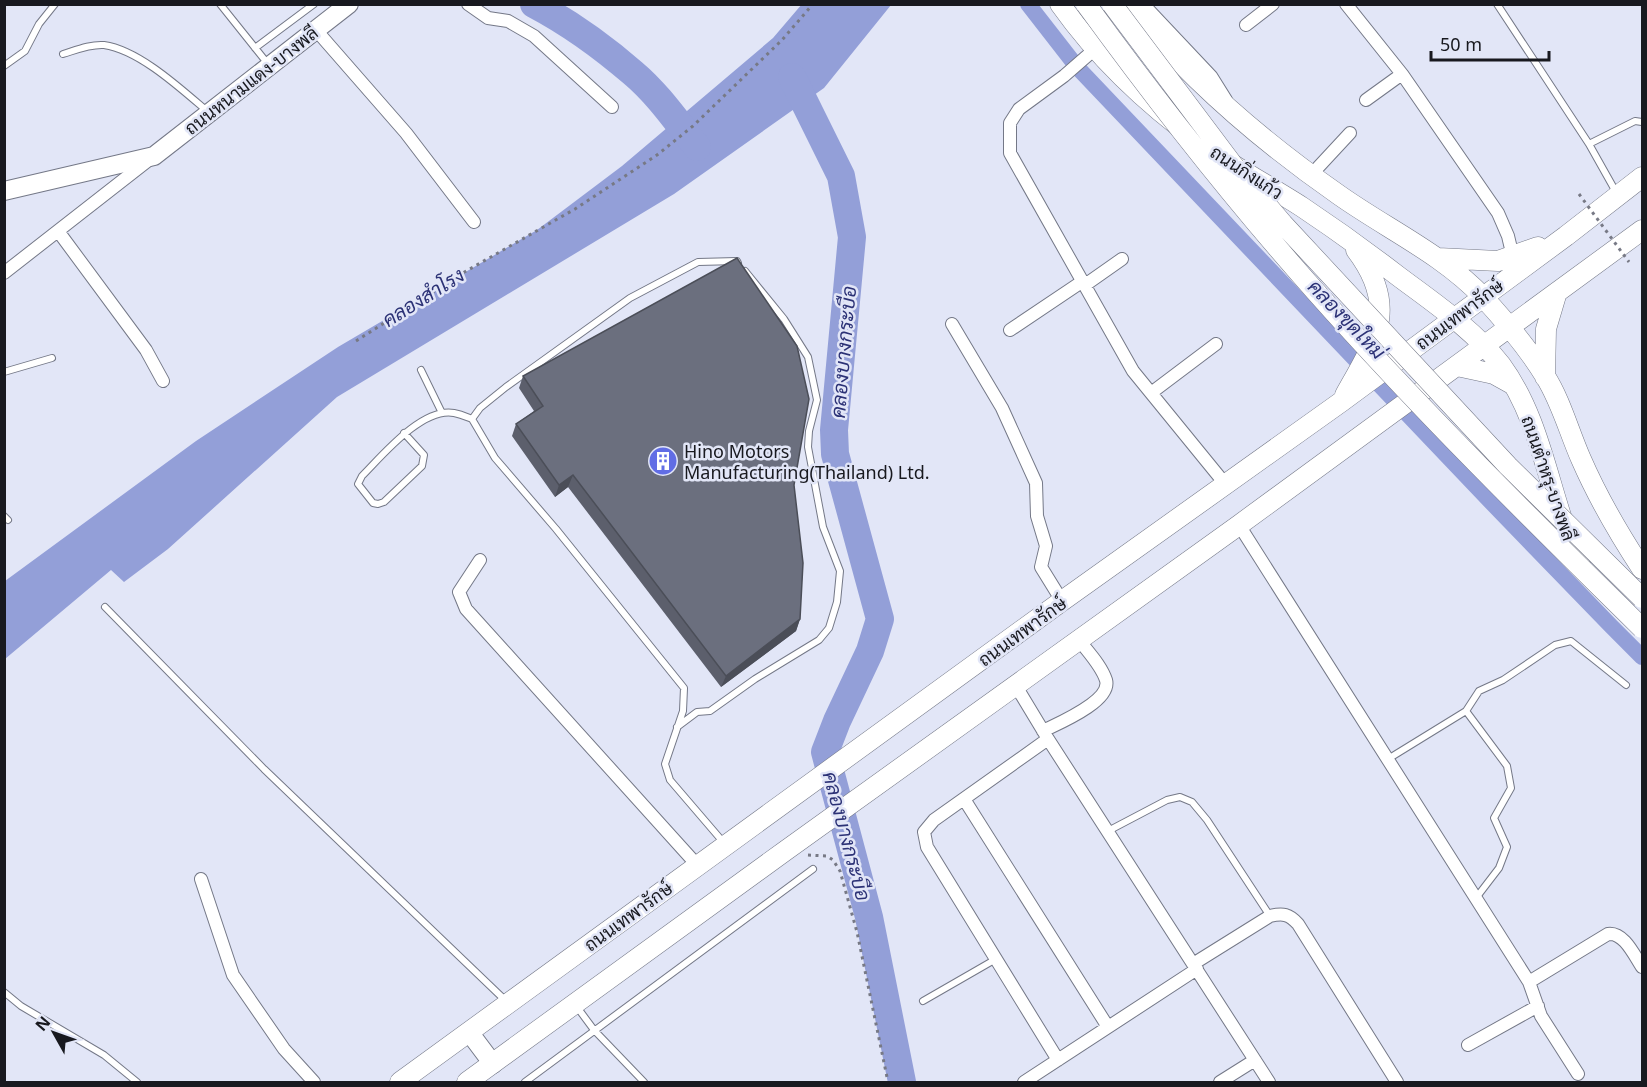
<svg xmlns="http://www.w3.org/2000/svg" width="1647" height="1087" font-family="'Noto Sans',Sarabun,sans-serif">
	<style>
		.water { fill: #939fd8 }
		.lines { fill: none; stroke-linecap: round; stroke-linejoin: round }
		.canal { stroke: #939fd8; stroke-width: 16 }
		.river { stroke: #939fd8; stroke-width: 28 }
		.service-casing { stroke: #747887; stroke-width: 8 }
		.minor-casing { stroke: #747887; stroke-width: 14 }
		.secondary-casing { stroke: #747887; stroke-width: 20 }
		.primary-casing { stroke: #747887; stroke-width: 21 }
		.path { stroke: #777985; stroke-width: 3; stroke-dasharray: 3 4.5; stroke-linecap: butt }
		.service { stroke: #fff; stroke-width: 6 }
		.minor { stroke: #fff; stroke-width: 12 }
		.secondary { stroke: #fff; stroke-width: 18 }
		.primary { stroke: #fff; stroke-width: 20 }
		.primary-bridge-casing { stroke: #747887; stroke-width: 21; stroke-linecap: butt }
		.path-bridge { stroke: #777985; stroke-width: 3; stroke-dasharray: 3 4.5; stroke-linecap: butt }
		.primary-bridge { stroke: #fff; stroke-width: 20 }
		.wall { fill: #5c5f6c }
		.shaded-wall { fill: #4b4e58 }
		.building { fill: #6b6f7e; stroke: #4b4e58; stroke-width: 1.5 }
		.labels { text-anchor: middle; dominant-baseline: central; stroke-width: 5; stroke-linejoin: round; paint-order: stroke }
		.street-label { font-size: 18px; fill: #18191f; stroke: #e2e6f7 }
		.poi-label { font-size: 18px; fill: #18191f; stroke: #e2e6f7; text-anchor: start }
		.water-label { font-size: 20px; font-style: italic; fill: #2c3276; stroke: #e2e6f7 }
	</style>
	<rect width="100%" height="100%" fill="#e2e6f7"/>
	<path class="water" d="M802 4 891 5 824 88 674 194 337 397 168 549 124 582 111 570 5 659V581L196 441 338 347 537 230 622 166 773 38Z"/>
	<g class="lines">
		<path class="canal" d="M1028 4 1077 67 1490 501 1611 626 1642 657"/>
		<path class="river" d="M534 4C570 23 603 47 633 73 658 94 677 122 697 147
			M792 77 841 176 852 237 834 430 835 454 880 619 870 651 837 721 825 752 869 917 902 1082"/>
		<g class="service-casing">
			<path id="service" d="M220 4 268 64
				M1497 4 1589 144 1635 121 1642 122
				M255 48 314 4
				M63 54C76 50 90 44 104 45 139 50 180 88 207 111
				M4 66 25 51 39 24 55 4
				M1589 144 1616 192
				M421 370 442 413
				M4 372 52 358
				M404 433 424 455 422 466 384 502 378 504 373 503 358 484 362 476C382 456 422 407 454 413 460 414 467 417 472 419
				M4 516 8 520
				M105 607 264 769 507 1002
				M1466 711 1507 766 1511 788 1494 818 1507 847 1499 868 1476 898
				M677 727 697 712 710 711 755 679 819 640 829 628 837 602 840 571 823 527 808 447 809 431 817 400 808 357 784 319 745 271
				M1388 759 1466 711 1479 691 1503 680 1555 645 1571 641 1626 685
				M1108 831 1167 800 1180 797 1192 802 1207 820 1270 916
				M724 843 670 780 665 764 683 711 684 688 556 529 495 458 472 419 480 408 506 387 630 298 698 262 737 261 738 263
				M4 992 21 1006 104 1055 137 1082
				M923 1001 996 959
				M577 1007 594 1030 644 1082
				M525 1082 813 869"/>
		</g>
		<g class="minor-casing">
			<path id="minor" d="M468 4 488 18 508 21 534 36 612 107
				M1143 4 1211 76 1226 100
				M1346 4 1402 74 1498 213 1508 236 1513 257
				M1246 25 1273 4
				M316 30 406 133 474 222
				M1095 49 1064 76 1019 109 1010 123V153L1133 371 1226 485
				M1366 100 1402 74
				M1311 175 1350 133
				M58 231 146 350 163 381
				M4 273 150 159
				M1085 285 1122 259
				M952 324 1002 408 1036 483 1037 516 1046 546 1041 567 1062 601
				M1010 330 1083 281
				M1151 393 1216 344
				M1239 525 1529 982 1608 934C1624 932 1634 955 1642 967
				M480 560 459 592 466 609 698 866
				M1016 686 1048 739 1269 1082
				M1043 731C1059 723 1112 701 1106 680 1101 665 1088 652 1079 640
				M1048 739 934 820 924 832 927 847 1058 1060
				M964 799 1108 1027
				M201 879 233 975 284 1049 314 1082
				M1193 964 1270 916C1283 913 1289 914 1298 924L1397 1082
				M1529 982 1541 1016 1578 1074
				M1468 1045 1538 1006
				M1024 1082 1197 969
				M1220 1082 1255 1060"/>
		</g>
		<g class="secondary-casing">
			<path id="secondary" d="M4 191 154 156 349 4
				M469 1032 493 1064"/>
		</g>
		<g class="primary-casing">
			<path id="primary" d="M1060 4C1099 59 1148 105 1202 144 1234 167 1269 186 1302 207 1335 229 1367 252 1398 276 1434 303 1473 329 1501 365 1545 425 1549 502 1581 567
				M1128 4C1189 79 1260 140 1339 195 1387 229 1442 254 1483 297 1505 321 1528 348 1545 376 1561 401 1569 432 1581 459 1598 498 1619 534 1642 569
				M1438 258 1498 261 1538 247
				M1457 366 1494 374 1512 384
				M1545 377 1546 329 1557 292
				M1345 395C1375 341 1400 308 1356 250
				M400 1082 1062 601 1341 402 1566 236 1642 177
				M467 1082 785 851 1239 525 1642 230"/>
		</g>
		<path class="path" d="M356 341 461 274 575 209 657 155 693 126 782 40 813 4
			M808 855 827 856 833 860 840 871 857 932 888 1082"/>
		<use href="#service" class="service"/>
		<use href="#minor" class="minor"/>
		<use href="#secondary" class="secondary"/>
		<use href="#primary" class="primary"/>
		<g class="primary-bridge-casing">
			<path id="primary-bridge" d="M1086 4C1158 103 1235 201 1316 292 1420 409 1531 519 1642 628
				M1112 4 1233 165 1283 224 1508 466 1642 598"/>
		</g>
		<path class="path-bridge" d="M1579 194 1629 262"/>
		<use href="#primary-bridge" class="primary-bridge"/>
	</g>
	<path class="wall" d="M523 376 794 485 800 619 796 631 721 687 568 487 555 497 512 436 516 424 534 411 519 388Z"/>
	<path class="shaded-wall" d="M573 475 568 487 555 497 559 485Z
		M800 619 796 631 721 687 726 676Z"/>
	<path class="building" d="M737 258 797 346 809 399 794 485 803 563 800 619 726 676 573 475 559 485 516 424 543 406 523 376Z"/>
	<defs>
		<g id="building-disc" transform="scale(1.5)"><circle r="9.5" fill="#616de5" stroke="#e2e6f7"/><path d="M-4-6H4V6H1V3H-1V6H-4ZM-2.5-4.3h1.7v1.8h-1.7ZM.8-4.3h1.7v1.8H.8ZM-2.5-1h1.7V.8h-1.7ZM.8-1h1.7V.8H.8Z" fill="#fff"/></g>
	</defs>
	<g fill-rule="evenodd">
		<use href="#building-disc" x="663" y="461"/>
	</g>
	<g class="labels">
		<g class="street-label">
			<text transform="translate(251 80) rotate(-38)">ถนนหนามแดง-บางพลี</text>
			<text transform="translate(1247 172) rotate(33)">ถนนกิ่งแก้ว</text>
			<text transform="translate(1459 314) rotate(-37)">ถนนเทพารักษ์</text>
			<text transform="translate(1549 478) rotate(71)">ถนนตำหรุ-บางพลี</text>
			<text transform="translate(1022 631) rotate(-36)">ถนนเทพารักษ์</text>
			<text transform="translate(628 916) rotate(-36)">ถนนเทพารักษ์</text>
		</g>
		<g class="poi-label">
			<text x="684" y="451">Hino Motors<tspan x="684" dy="21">Manufacturing(Thailand) Ltd.</tspan></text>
		</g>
		<g class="water-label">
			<text transform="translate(423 297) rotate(-32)">คลองสำโรง</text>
			<text transform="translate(1347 319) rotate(46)">คลองขุดใหม่</text>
			<text transform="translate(843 352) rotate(-85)">คลองบางกระบือ</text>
			<text transform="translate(847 836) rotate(75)">คลองบางกระบือ</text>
		</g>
	</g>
	<rect width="1647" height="1087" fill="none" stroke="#18191f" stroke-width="12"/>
	<g transform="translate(54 1033) rotate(310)" stroke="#e2e6f7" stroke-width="4.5" paint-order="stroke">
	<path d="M0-4.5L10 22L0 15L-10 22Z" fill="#18191f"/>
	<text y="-9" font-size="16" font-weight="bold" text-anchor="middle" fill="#18191f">N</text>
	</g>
	<path d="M1431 51v9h118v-9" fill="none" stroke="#18191f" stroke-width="3"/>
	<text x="1440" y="51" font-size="18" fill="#18191f" stroke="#e2e6f7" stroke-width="4.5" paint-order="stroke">50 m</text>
</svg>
